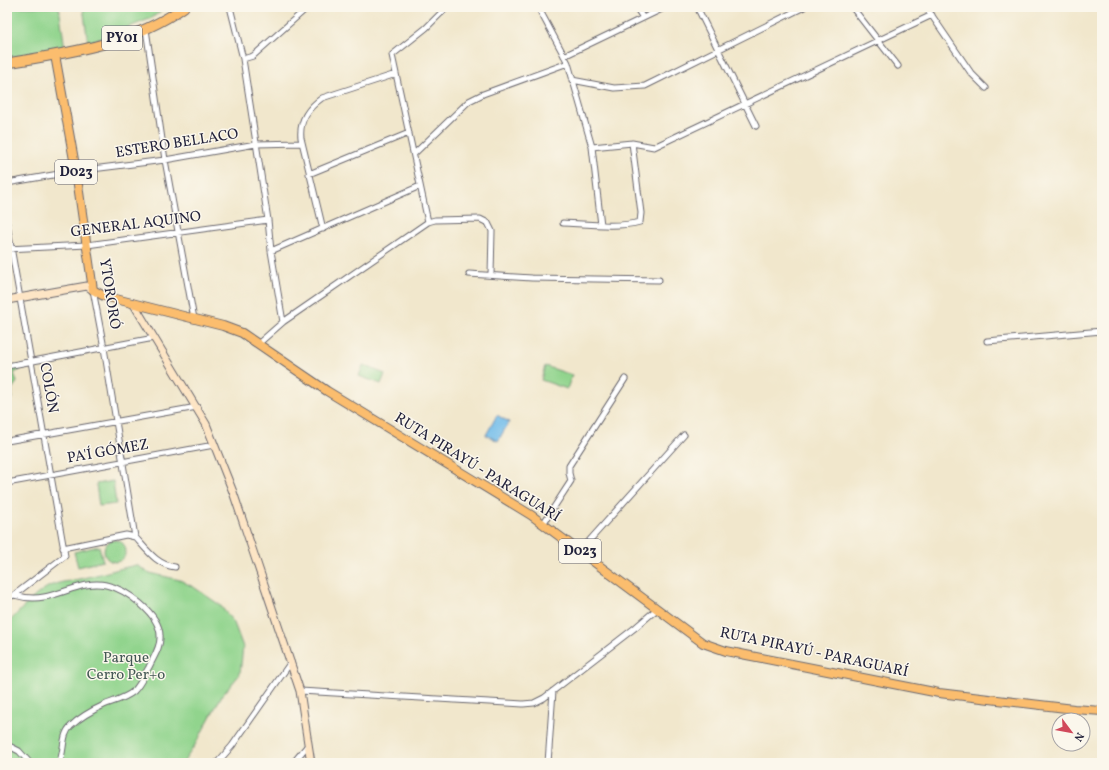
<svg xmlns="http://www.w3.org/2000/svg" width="1109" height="770" font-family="Vollkorn,serif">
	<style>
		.green { fill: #91d48d; stroke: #5a7b64 }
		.water { fill: #71bcea; stroke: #4a6f92 }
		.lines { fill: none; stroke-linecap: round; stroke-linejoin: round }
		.street-casing { stroke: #6a676e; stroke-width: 7 }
		.secondary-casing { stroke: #6a676e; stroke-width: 9 }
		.primary-casing { stroke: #6a676e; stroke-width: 10 }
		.highway-casing { stroke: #6a676e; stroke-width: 11 }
		.street { stroke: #fff; stroke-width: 5 }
		.secondary { stroke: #fde5c5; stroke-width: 7 }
		.primary { stroke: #fbbd6e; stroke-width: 8 }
		.highway { stroke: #fbbd6e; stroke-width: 9 }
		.labels { text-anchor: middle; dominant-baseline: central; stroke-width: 3; stroke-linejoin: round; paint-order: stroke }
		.shield { fill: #fbf7ec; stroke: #636270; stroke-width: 1 }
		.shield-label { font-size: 14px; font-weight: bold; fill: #22223b }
		.street-label { font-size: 15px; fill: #22223b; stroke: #fbf7ec }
		.park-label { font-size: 15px; fill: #435754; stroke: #fbf7ec }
	</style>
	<rect width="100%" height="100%" fill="#fbf7ec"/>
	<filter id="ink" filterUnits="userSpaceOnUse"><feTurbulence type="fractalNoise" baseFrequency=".025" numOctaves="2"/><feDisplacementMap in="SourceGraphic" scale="8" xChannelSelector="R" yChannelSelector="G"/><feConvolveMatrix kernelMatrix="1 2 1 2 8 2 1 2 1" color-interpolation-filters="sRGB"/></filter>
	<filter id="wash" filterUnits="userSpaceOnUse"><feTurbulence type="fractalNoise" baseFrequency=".012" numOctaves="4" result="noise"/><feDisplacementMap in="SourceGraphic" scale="16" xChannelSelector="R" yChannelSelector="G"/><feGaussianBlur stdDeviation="0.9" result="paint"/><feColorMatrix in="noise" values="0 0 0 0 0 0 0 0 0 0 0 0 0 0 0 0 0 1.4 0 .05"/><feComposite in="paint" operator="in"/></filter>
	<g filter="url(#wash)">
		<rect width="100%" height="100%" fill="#f1e7cc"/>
		<path class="green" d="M7 7H59L65 49 7 58Z
			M83 7H166L152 18 88 43Z
			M363 365 385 374 381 384 359 376Z
			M20 366V370L14 373 17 382 12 389V398L9 399 7 398V379H9L7 377 8 375 7 374V369Z
			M545 366 572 375 567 389 541 380Z
			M113 481 116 504 99 506 96 484Z
			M104 551a11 11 0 1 1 22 0a11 11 0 1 1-22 0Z
			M99 546 103 561 78 567 74 552Z
			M136 565 150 573 180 580 195 588 220 605 234 623 243 647 240 674 221 697 195 745 183 763H7V624C18 613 30 599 43 590 54 582 66 582 79 579 98 575 117 569 136 565Z"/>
		<path class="water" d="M497 415 509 422 498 441 486 435Z"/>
	</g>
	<g filter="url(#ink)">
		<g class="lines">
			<g class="street-casing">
				<path id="street" d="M230 7 243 59 268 220 271 251 283 322
					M538 7 568 63 592 147 601 225
					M636 7 643 18
					M697 7 756 126
					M852 7 898 66
					M926 7 971 73 986 88
					M146 29 165 160 194 319
					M564 56 666 7
					M243 59 253 56 308 7
					M572 80 614 88 645 86 804 7
					M592 147 632 143 654 147 932 15
					M414 154 469 101 483 94 568 63
					M309 174 409 133
					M7 183 76 171 165 160 256 144 302 143
					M428 222 392 55 426 28 447 7
					M563 223C585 224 619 228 640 222L641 213 632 143
					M7 224 65 556 14 595 7 598
					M323 229 301 138C299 120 308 108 322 98L396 74
					M7 249 87 245 268 220
					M271 251 420 186
					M469 274 532 278 659 280
					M93 290 104 348 135 537
					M987 341 1102 331
					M258 344 283 322 428 222 435 220 480 219 488 223 492 231 491 275
					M7 366 154 338
					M7 441 197 407
					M7 483 214 445
					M543 524 571 481 569 473V466L625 379
					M135 537C147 550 157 565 175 567
					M63 548 126 535 135 537
					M580 551 684 435
					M14 595C24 598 33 599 44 597 63 594 86 580 106 585 126 589 160 614 160 636 161 647 153 658 149 667 144 675 141 684 134 691 126 698 114 701 104 705 93 710 80 717 71 726 61 735 65 752 59 763
					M300 691 523 704 534 703 544 698 636 627 657 609
					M7 745 19 751 30 763
					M217 763 232 746 291 662
					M293 763 308 745
					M548 763 553 691"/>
			</g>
			<g class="secondary-casing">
				<path id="secondary" d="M7 300 87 286 93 290
					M133 303 206 424 233 492 300 691 311 763"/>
			</g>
			<g class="primary-casing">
				<path id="primary" d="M55 55 76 171 93 290 104 296 223 326 242 333 327 391 531 515 703 643 726 651 939 693 1074 709 1102 711"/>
			</g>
			<g class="highway-casing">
				<path id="highway" d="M7 63C68 53 133 44 184 7"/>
			</g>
			<use href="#street" class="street"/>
			<use href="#secondary" class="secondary"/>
			<use href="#primary" class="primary"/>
			<use href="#highway" class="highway"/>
		</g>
	</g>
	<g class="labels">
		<g class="shield">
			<rect x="102" y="26" width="40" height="24" rx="3"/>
			<rect x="55" y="160" width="42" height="24" rx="3"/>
			<rect x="559" y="539" width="42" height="24" rx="3"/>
		</g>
		<g class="shield-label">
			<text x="122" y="38">PY01</text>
			<text x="76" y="172">D023</text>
			<text x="580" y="551">D023</text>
		</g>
		<g class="street-label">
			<text transform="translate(177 144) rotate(-9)">ESTERO BELLACO</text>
			<text transform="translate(136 225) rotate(-7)">GENERAL AQUINO</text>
			<text transform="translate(109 294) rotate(81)">YTORORÓ</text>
			<text transform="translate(48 388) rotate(80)">COLÓN</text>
			<text transform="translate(108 452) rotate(-10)">PA'Í GÓMEZ</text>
			<text transform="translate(477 468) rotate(32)">RUTA PIRAYÚ - PARAGUARÍ</text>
			<text transform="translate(814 653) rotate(12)">RUTA PIRAYÚ - PARAGUARÍ</text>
		</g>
		<g class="park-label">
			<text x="126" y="658">Parque<tspan x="126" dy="17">Cerro Per+o</tspan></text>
		</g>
	</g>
	<rect width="1109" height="770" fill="none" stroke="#fbf7ec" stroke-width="24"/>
	<g transform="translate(1071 732) rotate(122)"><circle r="19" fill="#fbf7ec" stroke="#a4a2a5"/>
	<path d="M0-3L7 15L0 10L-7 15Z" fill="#d1495b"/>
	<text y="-6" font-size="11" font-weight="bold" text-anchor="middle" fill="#22223b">N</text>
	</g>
</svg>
